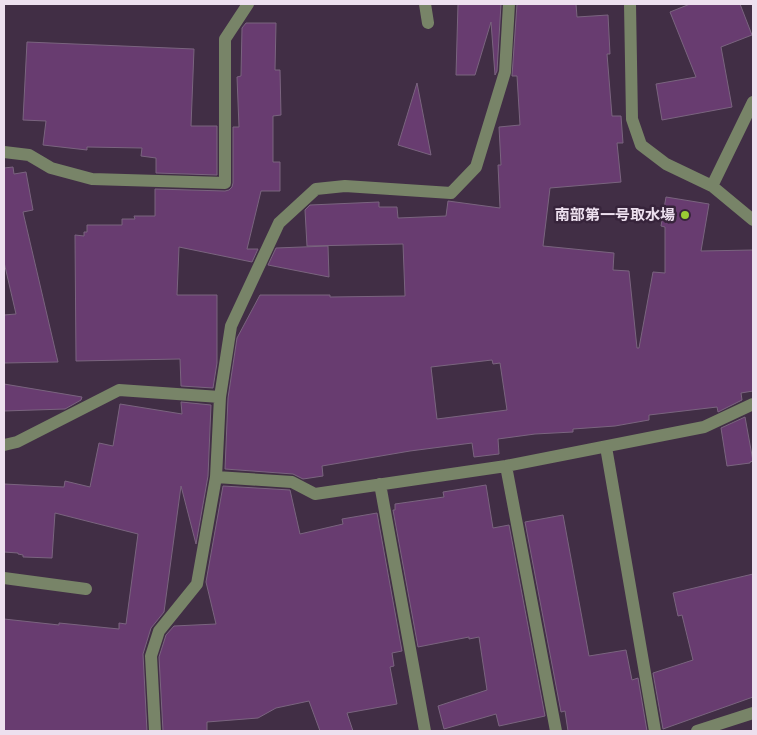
<svg xmlns="http://www.w3.org/2000/svg" width="757" height="735" font-family="'Varela Round','Noto Sans JP',sans-serif">
	<style>
		.building { fill: #683c70; stroke: #7a647f; fill-rule: evenodd }
		.lines { fill: none; stroke-linecap: round; stroke-linejoin: round }
		.minor { stroke: #788468; stroke-width: 12 }
		.poi-dot { fill: #9acb34; stroke: #37243b; stroke-width: 2 }
		.labels { text-anchor: middle; dominant-baseline: central; stroke-width: 5; stroke-linejoin: round; paint-order: stroke }
		.poi-label { font-size: 15px; font-weight: bold; fill: #ede0ef; stroke: #37243b; text-anchor: end }
	</style>
	<rect width="100%" height="100%" fill="#412e45"/>
	<path class="building" d="M458 4H501L497 71 495 75 491 22 475 75H456Z
		M517 4H576L577 17 608 15 610 54H607L612 116H621L623 143H617L621 182 550 188 543 246 614 253 613 270 629 271 637 348H639L653 272 665 273V227L661 226 666 197 709 204 701 251 753 250V391L741 393 742 400 718 412 717 407 649 415V420L615 426 573 429V432L535 434 498 439 499 454 474 457 472 443 410 451 322 466 323 476 303 479 293 474 225 469 228 398 237 338 260 295H330V297L405 296 403 244 307 246 305 210 310 205 379 202V207H397L398 218 446 216 448 201 500 208 498 165H501L499 127 520 125 517 76H512ZM492 360 493 364 500 363 507 410 437 419 431 367Z
		M690 4H740L752 35 721 47 732 107 662 120 656 84 696 77 670 12Z
		M246 23H276L275 70H280L281 115 273 116V162H280V191H261L247 249H258L252 262 179 247 177 295H217V363L213 388 181 386 180 359 76 361 75 235 84 236V232H87V225H122V219H135L134 216H155V189L225 191 229 190 232 187 233 183V127H239L237 77 241 76 242 28Z
		M27 42 194 49 191 126H217V175L156 173V158L141 156 142 148 87 147V150L43 145 46 121 23 120Z
		M417 83 431 155 398 145Z
		M13 167 14 174 26 172 33 210 23 212 58 362 4 363V315L16 314 4 262V168Z
		M328 246 329 277 268 265 276 248Z
		M4 384 82 397 81 400 65 409 4 411Z
		M181 402 211 405 208 476 196 544 181 486 164 612 151 628 143 654 147 731H4V619L59 625V623L119 629V623L126 624 138 534 55 513 52 558 23 557V555L18 554V553L4 552V484L64 487 65 481 90 487 99 443 113 446 120 404 182 414Z
		M745 417 753 461 750 462V463L727 466 721 428Z
		M486 485 493 528 509 525 545 716 499 726 496 714 444 729 438 706 487 690 479 637 469 639V637L418 647 393 510H395V504L444 497 443 492Z
		M223 486 290 490 300 534 343 524 342 519 377 513 402 651 392 653 394 666 390 667 397 704 347 713 353 731H320L309 701 276 708 258 718 207 722V731H163L159 657 166 635 174 626 216 624 206 582Z
		M563 515 589 656 626 650 632 680 638 678 647 731H568L565 711 561 712 525 522Z
		M753 574V697L663 729 653 673 693 660 682 615 678 616 673 593Z"/>
	<g class="lines">
		<path class="minor" d="M425 4 428 23
			M630 4 632 119 641 145 666 164 712 186 753 220
			M4 152 29 155 51 168 92 179 225 183V39L248 4
			M712 186 753 102
			M4 445 17 442 119 390 220 397
			M606 447 655 731
			M506 466 556 731
			M216 477 292 482 315 494 506 466 704 427 753 404
			M380 484 425 731
			M4 578 86 589
			M155 731 151 656 159 631 197 584 216 477 220 397 231 326 279 223 316 189 345 186 451 193 476 167 505 72 509 4
			M697 731 753 713"/>
	</g>
	<circle class="poi-dot" cx="685" cy="215" r="5"/>
	<g class="labels">
		<g class="poi-label">
			<text x="675" y="215">南部第一号取水場</text>
		</g>
	</g>
	<rect width="757" height="735" fill="none" stroke="#ede0ef" stroke-width="10"/>
</svg>
